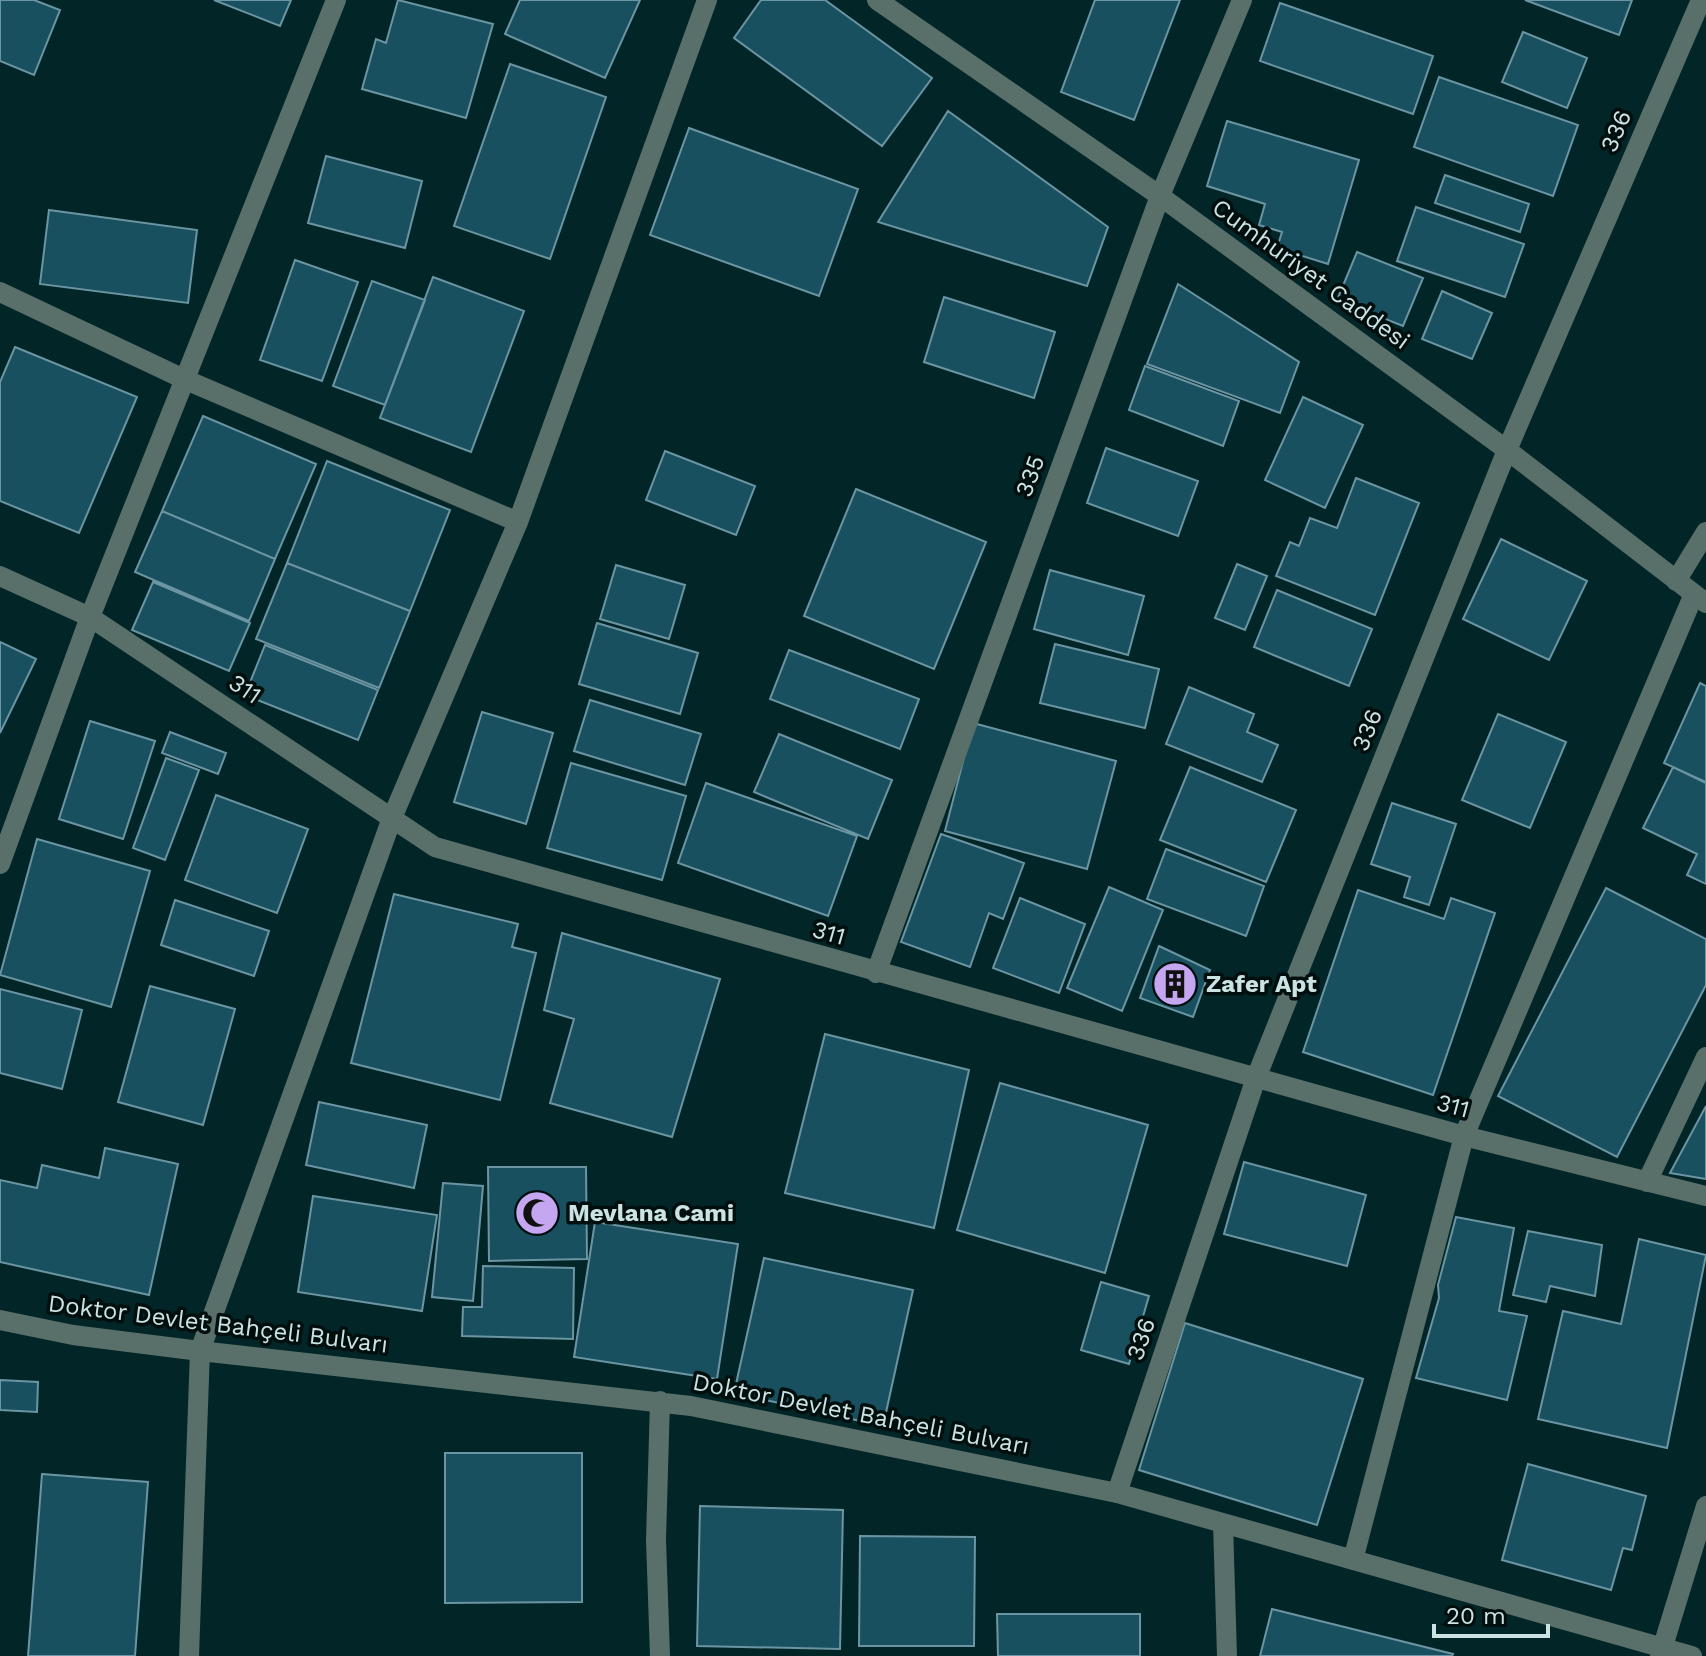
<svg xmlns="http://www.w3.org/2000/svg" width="1706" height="1656" font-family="'Work Sans',sans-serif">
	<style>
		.building { fill: #18505f; stroke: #6b95a2; stroke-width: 2 }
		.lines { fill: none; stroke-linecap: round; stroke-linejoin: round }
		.minor { stroke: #596f69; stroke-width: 20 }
		.labels { text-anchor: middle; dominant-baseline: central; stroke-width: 7; stroke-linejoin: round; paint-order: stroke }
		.street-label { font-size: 24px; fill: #cbe3e3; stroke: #000e0e }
		.poi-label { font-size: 24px; font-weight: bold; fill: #cbe3e3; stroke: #000e0e; text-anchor: start }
	</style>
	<rect width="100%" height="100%" fill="#022628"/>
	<path class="building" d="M0 0H34L60 10 34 75 0 61Z
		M214 0H291L280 26Z
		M398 0 493 24 466 118 362 89 376 39 386 43Z
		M520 0H640L605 78 505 34Z
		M761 0H825L932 78 882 146 734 38Z
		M1095 0H1180L1134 120 1061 92Z
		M1525 0H1632L1619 35Z
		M1280 3 1433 56 1413 114 1260 61Z
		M1523 32 1587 58 1567 108 1502 82Z
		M510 64 606 97 550 259 454 226Z
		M1439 77 1578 125 1553 196 1414 147Z
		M948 111 1108 227 1087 286 878 222Z
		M1227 121 1359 160 1328 264 1277 248 1282 232 1259 225 1265 204 1207 186Z
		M689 128 858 189 819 296 650 235Z
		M326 156 422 181 405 248 308 223Z
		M1445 175 1529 204 1520 232 1435 203Z
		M1416 207 1524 244 1505 297 1397 261Z
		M49 210 197 230 188 303 40 284Z
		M1357 252 1423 278 1403 326 1337 300Z
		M295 260 358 282 322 381 260 360Z
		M433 277 524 311 471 452 380 418Z
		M372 281 425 300 385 405 333 386Z
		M1178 284 1299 362 1280 413 1147 364Z
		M1442 291 1492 313 1472 359 1422 339Z
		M944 297 1055 332 1034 398 924 362Z
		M15 347 137 397 79 533 0 501V382Z
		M1145 366 1239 401 1223 446 1129 410Z
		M1303 397 1363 425 1325 508 1265 480Z
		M203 416 316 464 275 559 162 511Z
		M1106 448 1198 481 1178 536 1087 503Z
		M665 451 755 486 736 535 646 500Z
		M327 461 450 510 410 611 287 563Z
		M1356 478 1419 503 1375 615 1276 576 1290 542 1299 546 1310 518 1337 528Z
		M856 489 986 542 934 669 804 616Z
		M162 511 275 559 249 621 135 572Z
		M1501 539 1587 581 1549 660 1463 619Z
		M287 563 410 611 379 688 256 639Z
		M1237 564 1267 576 1245 630 1215 618Z
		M616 565 685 585 669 639 600 619Z
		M1050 570 1144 596 1128 655 1034 629Z
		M153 582 250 623 229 671 132 630Z
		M1277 590 1372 629 1349 686 1254 647Z
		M597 623 698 653 680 714 579 684Z
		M0 642 36 659 0 733Z
		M1055 644 1159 669 1145 728 1040 703Z
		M265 645 378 690 358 740 245 695Z
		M789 650 919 699 900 749 770 699Z
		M1700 683 1706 686V782L1664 763Z
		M1189 687 1254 714 1247 732 1278 745 1262 782 1166 744Z
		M590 700 701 734 685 785 574 751Z
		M482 712 553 733 526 824 454 802Z
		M1498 714 1566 742 1530 828 1462 800Z
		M90 721 155 741 123 839 59 819Z
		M973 723 1116 761 1087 869 945 831Z
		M170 732 226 753 218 774 162 753Z
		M779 734 892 780 868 839 754 792Z
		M166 758 199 770 165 860 133 848Z
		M571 763 686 796 662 880 547 848Z
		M1190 767 1296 810 1266 882 1160 840Z
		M1673 767 1706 783V884L1687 875 1697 854 1643 828Z
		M706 783 857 836 828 916 678 863Z
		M216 795 308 829 277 913 185 880Z
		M1392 803 1456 824 1429 905 1404 897 1410 877 1371 864Z
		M941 834 1024 863 1003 919 989 913 970 967 901 942Z
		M37 839 150 871 111 1007 0 975Z
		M1166 849 1264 886 1246 936 1147 899Z
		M1109 887 1163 910 1122 1011 1067 988Z
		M1606 888 1706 939V985L1617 1157 1498 1096Z
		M1358 890 1444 919 1451 898 1495 913 1433 1095 1303 1052Z
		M394 894 518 924 512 947 536 953 500 1100 351 1063Z
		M1020 898 1085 924 1059 993 993 968Z
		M175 900 269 931 254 976 161 945Z
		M562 933 720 979 672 1137 550 1103 574 1019 544 1010Z
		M1159 946 1210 970 1193 1017 1140 998Z
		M150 986 235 1009 203 1125 118 1102Z
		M0 989 82 1010 62 1089 0 1073Z
		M825 1034 969 1070 934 1228 785 1193Z
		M1000 1083 1148 1125 1105 1273 957 1230Z
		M319 1102 427 1125 414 1188 306 1165Z
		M1706 1106V1179L1670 1173Z
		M105 1148 178 1164 149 1295 0 1262V1180L37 1188 42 1165 99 1178Z
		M1244 1162 1366 1195 1347 1266 1224 1234Z
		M488 1167H586L587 1259 489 1261Z
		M443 1183 483 1186 473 1301 432 1297Z
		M313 1196 437 1215 422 1311 298 1292Z
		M1456 1217 1514 1228 1499 1311 1527 1316 1507 1400 1416 1378 1439 1298 1438 1285Z
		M595 1222 738 1244 717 1379 574 1357Z
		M1528 1231 1602 1245 1595 1296 1550 1286 1546 1302 1513 1295Z
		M1639 1239 1706 1255 1667 1448 1538 1419 1563 1311 1621 1324Z
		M764 1258 913 1290 883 1426 734 1393Z
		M483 1266 574 1268 573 1339 462 1336 463 1307H482Z
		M1101 1282 1149 1296 1129 1364 1081 1350Z
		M1185 1323 1363 1379 1317 1525 1139 1470Z
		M0 1380 38 1382 37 1412 0 1410Z
		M445 1453H582V1602L445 1603Z
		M1528 1464 1646 1496 1632 1550 1623 1548 1611 1590 1502 1560Z
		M42 1474 148 1482 135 1656H28Z
		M700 1506 843 1510 840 1649 697 1646Z
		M860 1536 975 1537 974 1646H859Z
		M1272 1609 1453 1654 1452 1656H1260Z
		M997 1614H1140V1656H998Z"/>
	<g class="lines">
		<path class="minor" d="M877 0 1160 196 1507 450 1706 603
			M0 292 186 380 518 522
			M0 576 90 617 435 847 1464 1136 1706 1196
			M1676 581 1706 532
			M0 864 90 617 336 0
			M876 973 1160 196 1242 0
			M1647 1182 1706 1057
			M0 1320 73 1335 200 1351 691 1406 1117 1493 1692 1656
			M1117 1493 1256 1078 1507 450 1701 0
			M1223 1523 1227 1656
			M1353 1560 1464 1136 1694 594
			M189 1656 200 1351 392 818 518 522 707 0
			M660 1656 656 1540 660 1401
			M1660 1656 1706 1506"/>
	</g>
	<defs>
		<g id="building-disc" transform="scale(2.3)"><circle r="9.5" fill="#c5a6f0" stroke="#000e0e"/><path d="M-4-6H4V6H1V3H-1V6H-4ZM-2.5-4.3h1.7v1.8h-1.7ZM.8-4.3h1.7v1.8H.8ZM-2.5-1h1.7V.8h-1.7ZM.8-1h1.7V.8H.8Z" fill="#111"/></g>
		<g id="mosque-disc" transform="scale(2.3)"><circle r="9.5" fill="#c5a6f0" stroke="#000e0e"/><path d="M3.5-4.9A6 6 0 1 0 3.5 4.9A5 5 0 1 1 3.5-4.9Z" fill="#111"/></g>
	</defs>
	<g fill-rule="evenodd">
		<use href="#building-disc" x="1175" y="984"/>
		<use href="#mosque-disc" x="537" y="1213"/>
	</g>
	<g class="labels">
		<g class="street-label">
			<text transform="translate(1616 131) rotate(-67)">336</text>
			<text transform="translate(1311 274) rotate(36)">Cumhuriyet Caddesi</text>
			<text transform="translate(1030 476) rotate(-70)">335</text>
			<text transform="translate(245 689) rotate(34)">311</text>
			<text transform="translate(1367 730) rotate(-68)">336</text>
			<text transform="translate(829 933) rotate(16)">311</text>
			<text transform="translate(1453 1106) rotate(15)">311</text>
			<text transform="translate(218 1324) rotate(7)">Doktor Devlet Bahçeli Bulvarı</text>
			<text transform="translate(1141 1339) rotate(-71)">336</text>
			<text transform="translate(861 1414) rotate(11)">Doktor Devlet Bahçeli Bulvarı</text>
		</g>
		<g class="poi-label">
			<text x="1206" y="984">Zafer Apt</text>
			<text x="568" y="1213">Mevlana Cami</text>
		</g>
	</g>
	<path d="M1434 1624v12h114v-12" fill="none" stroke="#cbe3e3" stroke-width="4"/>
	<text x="1446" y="1624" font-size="24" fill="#cbe3e3" stroke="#000e0e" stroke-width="6" paint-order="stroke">20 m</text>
</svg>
